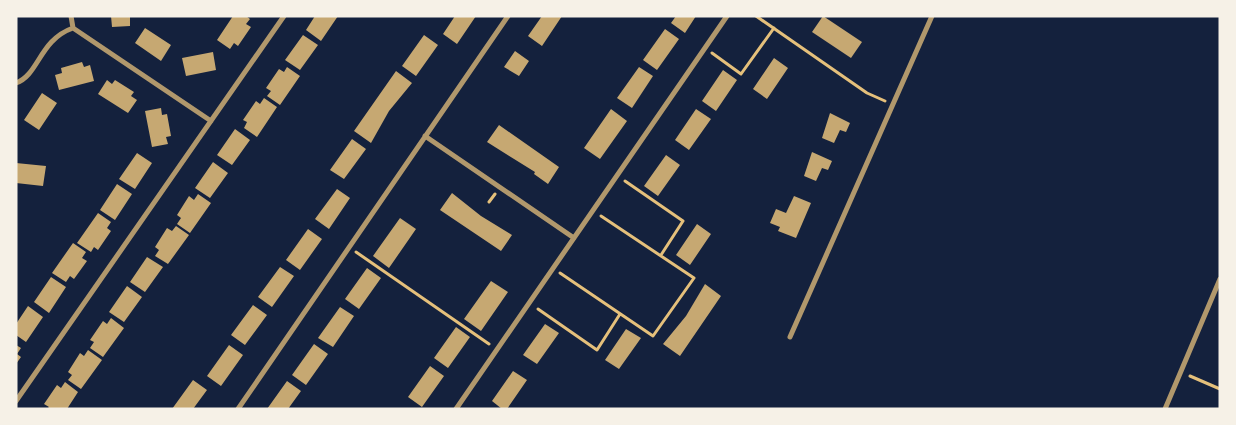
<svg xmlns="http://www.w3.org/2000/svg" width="1236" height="425" font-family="Figtree,sans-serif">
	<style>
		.building { fill: #c6a872 }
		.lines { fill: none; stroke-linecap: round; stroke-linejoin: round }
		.path { stroke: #e5c07b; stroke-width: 3 }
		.minor { stroke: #b1986c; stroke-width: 5 }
	</style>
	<rect width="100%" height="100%" fill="#14213d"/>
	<path class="building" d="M111 16H130V26L112 27Z
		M233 16H246L250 19 246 24 251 27 238 46 234 43 230 49 217 40Z
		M315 16H338L321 41 306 30Z
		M455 16H476L457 44 443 34Z
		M542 16H562L542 46 528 36Z
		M676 16H696L685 33 671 23Z
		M823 16 862 42 851 58 812 32Z
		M145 28 171 45 161 61 135 43Z
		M665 29 679 39 657 70 643 60Z
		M303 35 318 45 300 70 285 60Z
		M424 35 438 45 416 76 402 66Z
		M515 51 529 61 519 76 504 67Z
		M213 52 216 70 186 76 182 58Z
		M774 58 788 68 767 99 753 89Z
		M82 62 84 67 90 65 94 81 59 90 55 75 62 73 61 68Z
		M287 67 300 76 280 105 267 96 271 91 266 88 279 69 284 72Z
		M639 67 653 76 632 108 617 98Z
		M723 70 737 80 716 111 702 101Z
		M396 71 412 83 389 111 371 143 354 131Z
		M107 80 112 84 115 80 134 92 131 96 137 100 128 113 98 94Z
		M42 93 57 103 39 130 24 120Z
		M264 98 277 107 257 137 244 128 247 122 243 120 256 101 260 104Z
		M161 108 162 115 167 114 171 136 166 137 168 144 152 147 145 111Z
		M611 109 627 121 600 159 584 148Z
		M696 109 711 119 689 150 675 140Z
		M830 113 850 123 846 132 840 130 834 143 822 138Z
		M499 125 559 167 548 184 534 174 535 172 487 142Z
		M235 129 250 140 232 165 217 155Z
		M352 139 366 149 344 179 330 170Z
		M812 152 832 161 828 170 822 168 816 181 804 176Z
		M137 153 152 163 135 189 119 179Z
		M666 155 680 165 658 196 644 186Z
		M213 162 228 173 210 198 195 188Z
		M16 163 46 166 43 186 16 183Z
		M117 184 132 194 115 220 100 210Z
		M337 189 350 198 329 229 315 219Z
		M452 193 481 216 512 235 501 251 440 210Z
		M198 194 211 203 190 233 177 224 181 218 177 215 189 196 194 200Z
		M794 196 811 203 796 238 778 231 780 227 770 223 776 209 786 213Z
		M98 213 111 222 107 228 111 231 98 250 94 247 91 252 77 243Z
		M400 218 416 229 389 268 373 256Z
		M697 224 711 234 690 265 676 255Z
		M176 226 189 235 168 264 155 256 159 250 155 247 167 228 172 231Z
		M308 229 322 239 300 270 286 260Z
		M73 243 86 252 82 258 87 261 74 279 70 276 66 282 52 273Z
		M147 257 163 267 145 292 130 282Z
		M280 267 294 276 272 307 258 297Z
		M367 268 381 278 359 309 345 299Z
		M51 277 66 287 49 313 34 302Z
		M491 281 508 292 481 331 464 319Z
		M705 284 721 296 680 356 663 344 686 316Z
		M127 286 142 297 124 322 109 312Z
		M253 305 267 315 245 345 231 335Z
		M28 306 43 317 26 342 16 335V324Z
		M340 307 354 316 333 347 318 338Z
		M111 318 124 328 103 357 90 348 94 342 90 340 103 321 107 324Z
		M545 324 559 333 537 364 523 355Z
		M456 327 470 337 448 368 434 358Z
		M626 329 641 338 619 369 605 360Z
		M314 344 328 354 306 385 292 375Z
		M16 345 21 348 17 354 21 357 16 364Z
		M229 345 243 355 221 386 207 376Z
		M88 350 102 360 81 389 68 380 72 375 68 372 80 353 84 356Z
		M430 366 444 376 422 407 408 397Z
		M513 371 527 380 507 409H502L492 401Z
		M193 380 207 390 193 409H172Z
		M287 381 301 391 288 409H267Z
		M65 382 78 392 67 409H47L49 407 44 404 57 385 61 388Z"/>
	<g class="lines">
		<path class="path" d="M756 16 867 93 885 101
			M712 53 741 74 774 28
			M625 181 683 221 661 255
			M489 202 495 194
			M356 252 489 344
			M560 273 653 336 694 278 601 216
			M538 309 597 350 620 314
			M1190 376 1220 389"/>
		<path class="minor" d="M71 16 73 28 211 121
			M16 83C39 75 39 40 73 28
			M425 136 574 238
			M790 337 932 16
			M16 401 284 16
			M238 409 508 16
			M456 409 727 16
			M1165 409 1220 279"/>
	</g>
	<rect width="1236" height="425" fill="none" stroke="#f6f1e7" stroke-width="35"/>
</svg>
